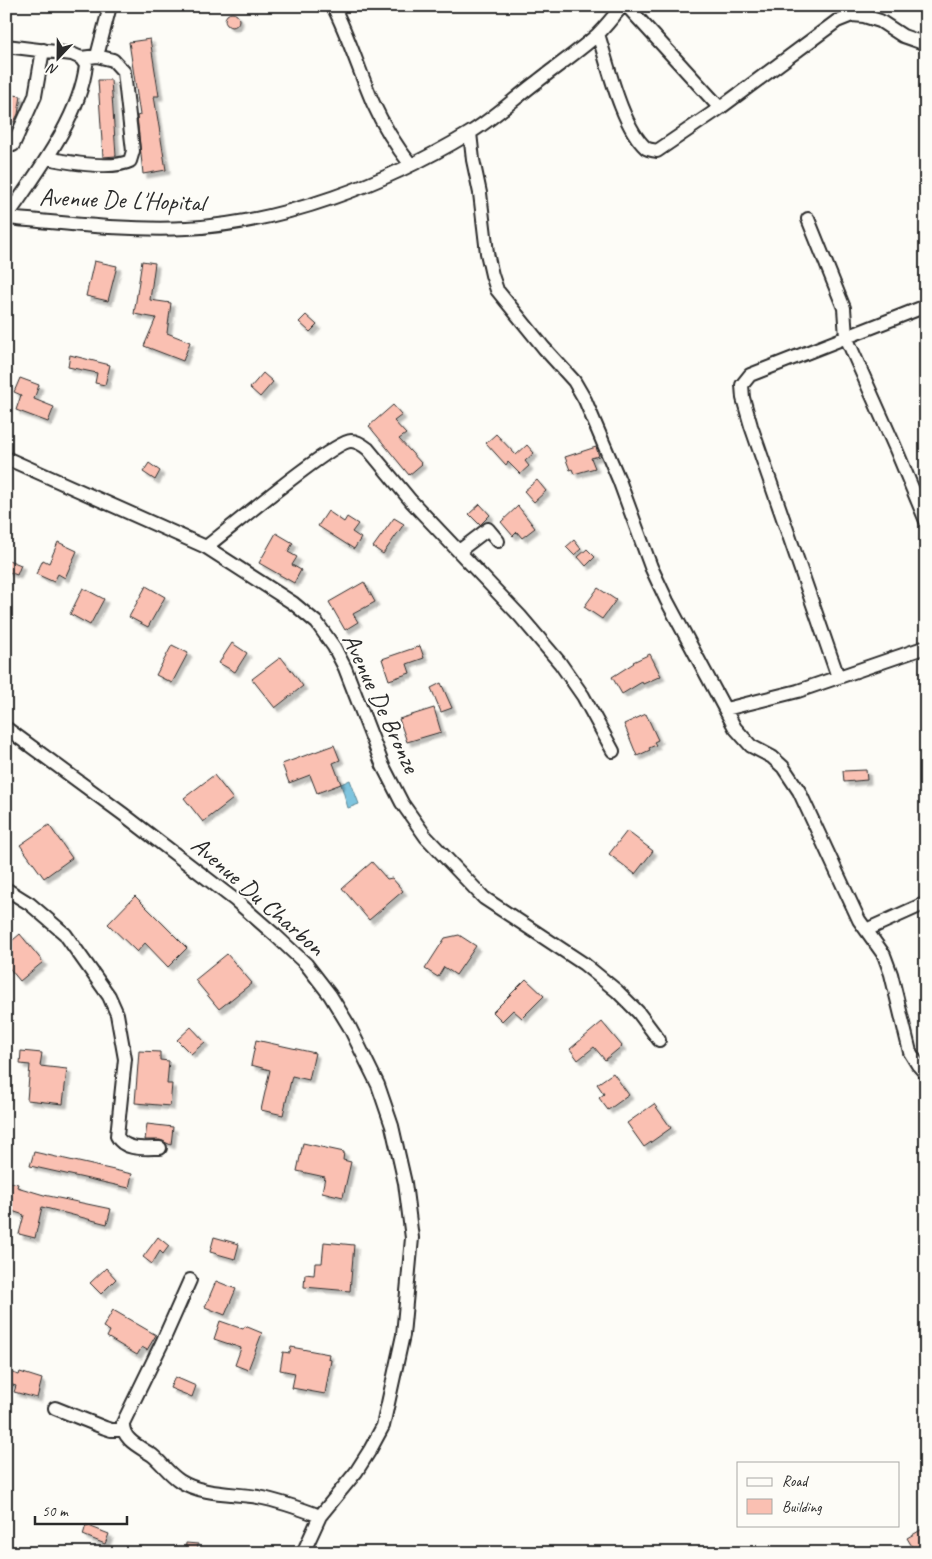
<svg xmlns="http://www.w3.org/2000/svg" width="932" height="1559" font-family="Caveat,sans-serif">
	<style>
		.water { fill: #7ec4de; stroke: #5d8796 }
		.building { fill: #fac0b2; stroke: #2b2b2b; filter: url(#shadow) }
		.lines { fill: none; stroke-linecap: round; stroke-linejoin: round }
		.street-casing { stroke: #2b2b2b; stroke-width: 16 }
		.street { stroke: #fdfcf7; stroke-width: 12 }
		.labels { text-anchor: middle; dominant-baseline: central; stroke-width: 4.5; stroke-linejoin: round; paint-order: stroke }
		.street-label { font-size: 25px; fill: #2b2b2b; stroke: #fdfcf7 }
	</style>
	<defs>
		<filter id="shadow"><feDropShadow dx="4" dy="4" stdDeviation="1" flood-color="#0004"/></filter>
	</defs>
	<rect width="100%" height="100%" fill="#fdfcf7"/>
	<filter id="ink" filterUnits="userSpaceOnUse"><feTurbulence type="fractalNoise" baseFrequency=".02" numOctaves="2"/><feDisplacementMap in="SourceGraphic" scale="10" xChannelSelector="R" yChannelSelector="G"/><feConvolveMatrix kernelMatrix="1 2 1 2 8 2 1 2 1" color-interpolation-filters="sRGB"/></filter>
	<g filter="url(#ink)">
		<path class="water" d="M350 780 359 804 348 808 341 784Z"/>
		<path class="building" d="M225 20a7 7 0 1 1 14 0a7 7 0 1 1-14 0Z
			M150 39 159 96H154L166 170 143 174 137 116 140 115 129 42Z
			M98 80H111L116 156 103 157Z
			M6 94 21 96 18 114 14 122 6 121Z
			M94 261 117 266 108 301 86 296Z
			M142 261 155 263 150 300 171 303 167 333 190 342 183 361 144 346 156 318 134 314Z
			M306 315 317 325 310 332 299 322Z
			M70 355 110 365 105 385 95 383 97 373 68 367Z
			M263 373 273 382 260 397 250 388Z
			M20 378 39 385 34 399 54 407 48 422 16 410 21 395 14 392Z
			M393 405 402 415 394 421 406 434 399 439 422 464 409 475 369 426Z
			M496 434 516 455 527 445 534 453 525 461 529 466 520 474 508 462 506 465 486 443Z
			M596 447 599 456 591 458 595 468 574 474 572 469 570 470 565 457Z
			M149 463 160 471 155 480 143 472Z
			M537 480 546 491 534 502 524 491Z
			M480 504 490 515 480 525 469 514Z
			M518 506 535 528 522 538 517 532 513 536 501 522Z
			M328 511 344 522 347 517 358 524 352 532 361 538 354 549 318 526Z
			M394 518 404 524 383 554 373 547Z
			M276 533 293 543 288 552 297 557 292 565 301 570 294 583 259 563Z
			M574 540 581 549 574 555 566 547Z
			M58 542 77 551 65 578 58 574 54 582 36 574 43 560 49 563Z
			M587 549 595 557 586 566 578 557Z
			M6 559 21 565 17 575 6 571Z
			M364 582 375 602 353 614 358 622 345 630 329 602Z
			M146 586 165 597 148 627 129 617Z
			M83 588 104 599 90 625 70 614Z
			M598 588 616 600 602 619 584 607Z
			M232 643 247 653 235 672 219 663Z
			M172 645 188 653 172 683 156 675Z
			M420 646 424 658 407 664 410 673 389 680 382 659Z
			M650 654 661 676 643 684 642 682 622 694 612 677 634 663 633 662Z
			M281 657 303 686 275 708 252 679Z
			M441 683 452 708 441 712 431 688Z
			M434 708 441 732 407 742 399 719Z
			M646 714 658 740 654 742 656 745 649 748 650 750 637 756 624 724Z
			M334 745 340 760 333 763 341 784 317 793 310 775 289 783 282 764Z
			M866 770 867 780 844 782 843 771Z
			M214 775 233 799 203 822 184 798Z
			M49 825 72 858 44 878 20 845Z
			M627 831 653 851 635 874 609 854Z
			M372 862 387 879 392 878 403 891 369 920 342 888Z
			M135 896 187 948 168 967 145 943 137 952 108 924Z
			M20 934 43 962 20 981 6 964V946Z
			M459 935 476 946 456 975 444 967 438 977 425 969 445 938Z
			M227 954 252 983 219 1009 195 980Z
			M526 979 544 996 522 1018 513 1010 502 1021 493 1012Z
			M602 1022 622 1046 605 1060 594 1047 578 1060 570 1049Z
			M191 1027 205 1042 191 1054 177 1040Z
			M256 1040 315 1053 309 1080 292 1076 283 1115 261 1110 270 1070 251 1065Z
			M21 1051 42 1053 40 1066 67 1069 63 1104 27 1100 30 1065 20 1064Z
			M139 1051 160 1052V1060L169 1061 167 1084H172L170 1106 135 1103Z
			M613 1073 629 1095 608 1110 599 1098 604 1094 597 1084Z
			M654 1104 671 1128 644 1147 627 1123Z
			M147 1124 173 1127 171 1145 160 1140H145Z
			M303 1143 344 1152 343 1160 351 1162 343 1197 322 1192 325 1177 297 1171Z
			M34 1152 132 1174 129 1188 30 1166Z
			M6 1181 18 1184 17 1187 44 1195 111 1209 107 1224 42 1207 35 1238 19 1234 24 1215 6 1209Z
			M158 1237 169 1246 163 1254 160 1251 152 1264 143 1257Z
			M214 1237 239 1244 235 1259 210 1252Z
			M324 1242 354 1245 350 1291 304 1287 305 1274 314 1275 315 1263H322Z
			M106 1268 116 1279 101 1294 90 1283Z
			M216 1281 236 1289 225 1315 205 1307Z
			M113 1310 156 1335 147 1350 142 1347 137 1355 107 1337 110 1331 103 1327Z
			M220 1321 243 1329 245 1326 262 1333 248 1370 235 1365 241 1348 214 1339Z
			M291 1347 329 1354 328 1359 331 1360 325 1394 292 1388 295 1373 280 1370 283 1352 290 1353Z
			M6 1371 19 1375 20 1372 42 1379 37 1398 14 1392 16 1386 6 1383Z
			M175 1377 196 1386 192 1397 170 1388Z
			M86 1525 109 1534 105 1544 83 1535Z
			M926 1527V1553H916L907 1538Z
			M186 1543 198 1544 197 1553H185Z"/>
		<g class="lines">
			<g class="street-casing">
				<path id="street" d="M333 6C349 37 359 71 373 103 383 125 396 146 411 165
					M627 6 720 108
					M598 34C608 65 622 127 646 148 649 150 653 150 657 151L720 108 837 21 852 15 864 16 880 21 903 36 926 44
					M6 46 72 54 81 58 86 65C80 118 36 174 6 218
					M97 56 110 6
					M470 133 473 160 480 193 487 253 492 275 497 290 544 348 574 381 585 400 619 480 651 567 667 601 735 728 751 746 772 757 783 767 799 791 859 920 884 955 891 974 910 1052 918 1065 926 1074
					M13 145 35 96 43 50
					M47 158C67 162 112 170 130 161L133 151 124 72 113 60 97 56 81 58
					M6 218C66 223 127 231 187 228 283 223 387 183 468 134 493 119 515 98 538 81 557 66 579 51 597 35 606 26 614 16 622 6
					M808 219 844 308 846 337 895 447 926 521
					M6 458 206 547 293 603 317 623 334 647 345 668 383 766 402 803 426 837 484 898 584 964 617 991 638 1012 659 1040
					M206 547C227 531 333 441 351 441 357 441 363 445 368 449L411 501 520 616 560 663 583 696 613 751
					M459 551 488 529 498 541
					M838 677 751 426 743 398 742 385 750 375 926 306
					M726 709 798 691 926 647
					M6 728 123 814 235 900 275 935 306 964 330 995 349 1026 378 1085 392 1126 405 1183 412 1238 403 1335 383 1426 370 1450 356 1472 320 1516 303 1553
					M6 889 30 904 65 934 109 996 117 1014 125 1059 117 1136C124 1151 146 1148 160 1148
					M866 930 926 903
					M190 1280 162 1343 123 1423C122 1440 140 1447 152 1455 162 1463 169 1474 180 1481 202 1495 232 1493 258 1497 279 1501 299 1508 320 1516
					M55 1408 105 1428 111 1430H123"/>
			</g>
			<use href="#street" class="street"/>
		</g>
	</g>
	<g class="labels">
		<g class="street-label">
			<text transform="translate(122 200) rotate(2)">Avenue De L'Hopital</text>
			<text transform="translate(381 703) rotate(65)">Avenue De Bronze</text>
			<text transform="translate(258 896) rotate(41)">Avenue Du Charbon</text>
		</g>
	</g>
	<rect width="932" height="1559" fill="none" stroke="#fdfcf7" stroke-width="25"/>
	<rect x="12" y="12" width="907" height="1534" fill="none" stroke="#2b2b2b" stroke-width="2" filter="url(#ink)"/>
	<rect x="737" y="1462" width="162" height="65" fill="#fdfcf7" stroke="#a9a8a5"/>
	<rect x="747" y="1478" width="25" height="8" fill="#fdfcf7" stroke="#a9a8a5"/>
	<text x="782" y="1486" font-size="15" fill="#2b2b2b">Road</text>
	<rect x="747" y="1499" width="25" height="15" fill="#fac0b2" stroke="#a9a8a5"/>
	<text x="782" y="1512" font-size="15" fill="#2b2b2b">Building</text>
	<g transform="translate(58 58) rotate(202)" stroke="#fdfcf7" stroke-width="4" paint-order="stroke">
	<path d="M0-4L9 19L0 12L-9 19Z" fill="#2b2b2b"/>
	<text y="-8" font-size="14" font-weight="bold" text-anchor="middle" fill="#2b2b2b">N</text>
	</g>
	<path d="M35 1516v8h92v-8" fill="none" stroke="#2b2b2b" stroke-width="2.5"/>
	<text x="42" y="1516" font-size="15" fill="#2b2b2b" stroke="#fdfcf7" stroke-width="4" paint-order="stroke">50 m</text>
</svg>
